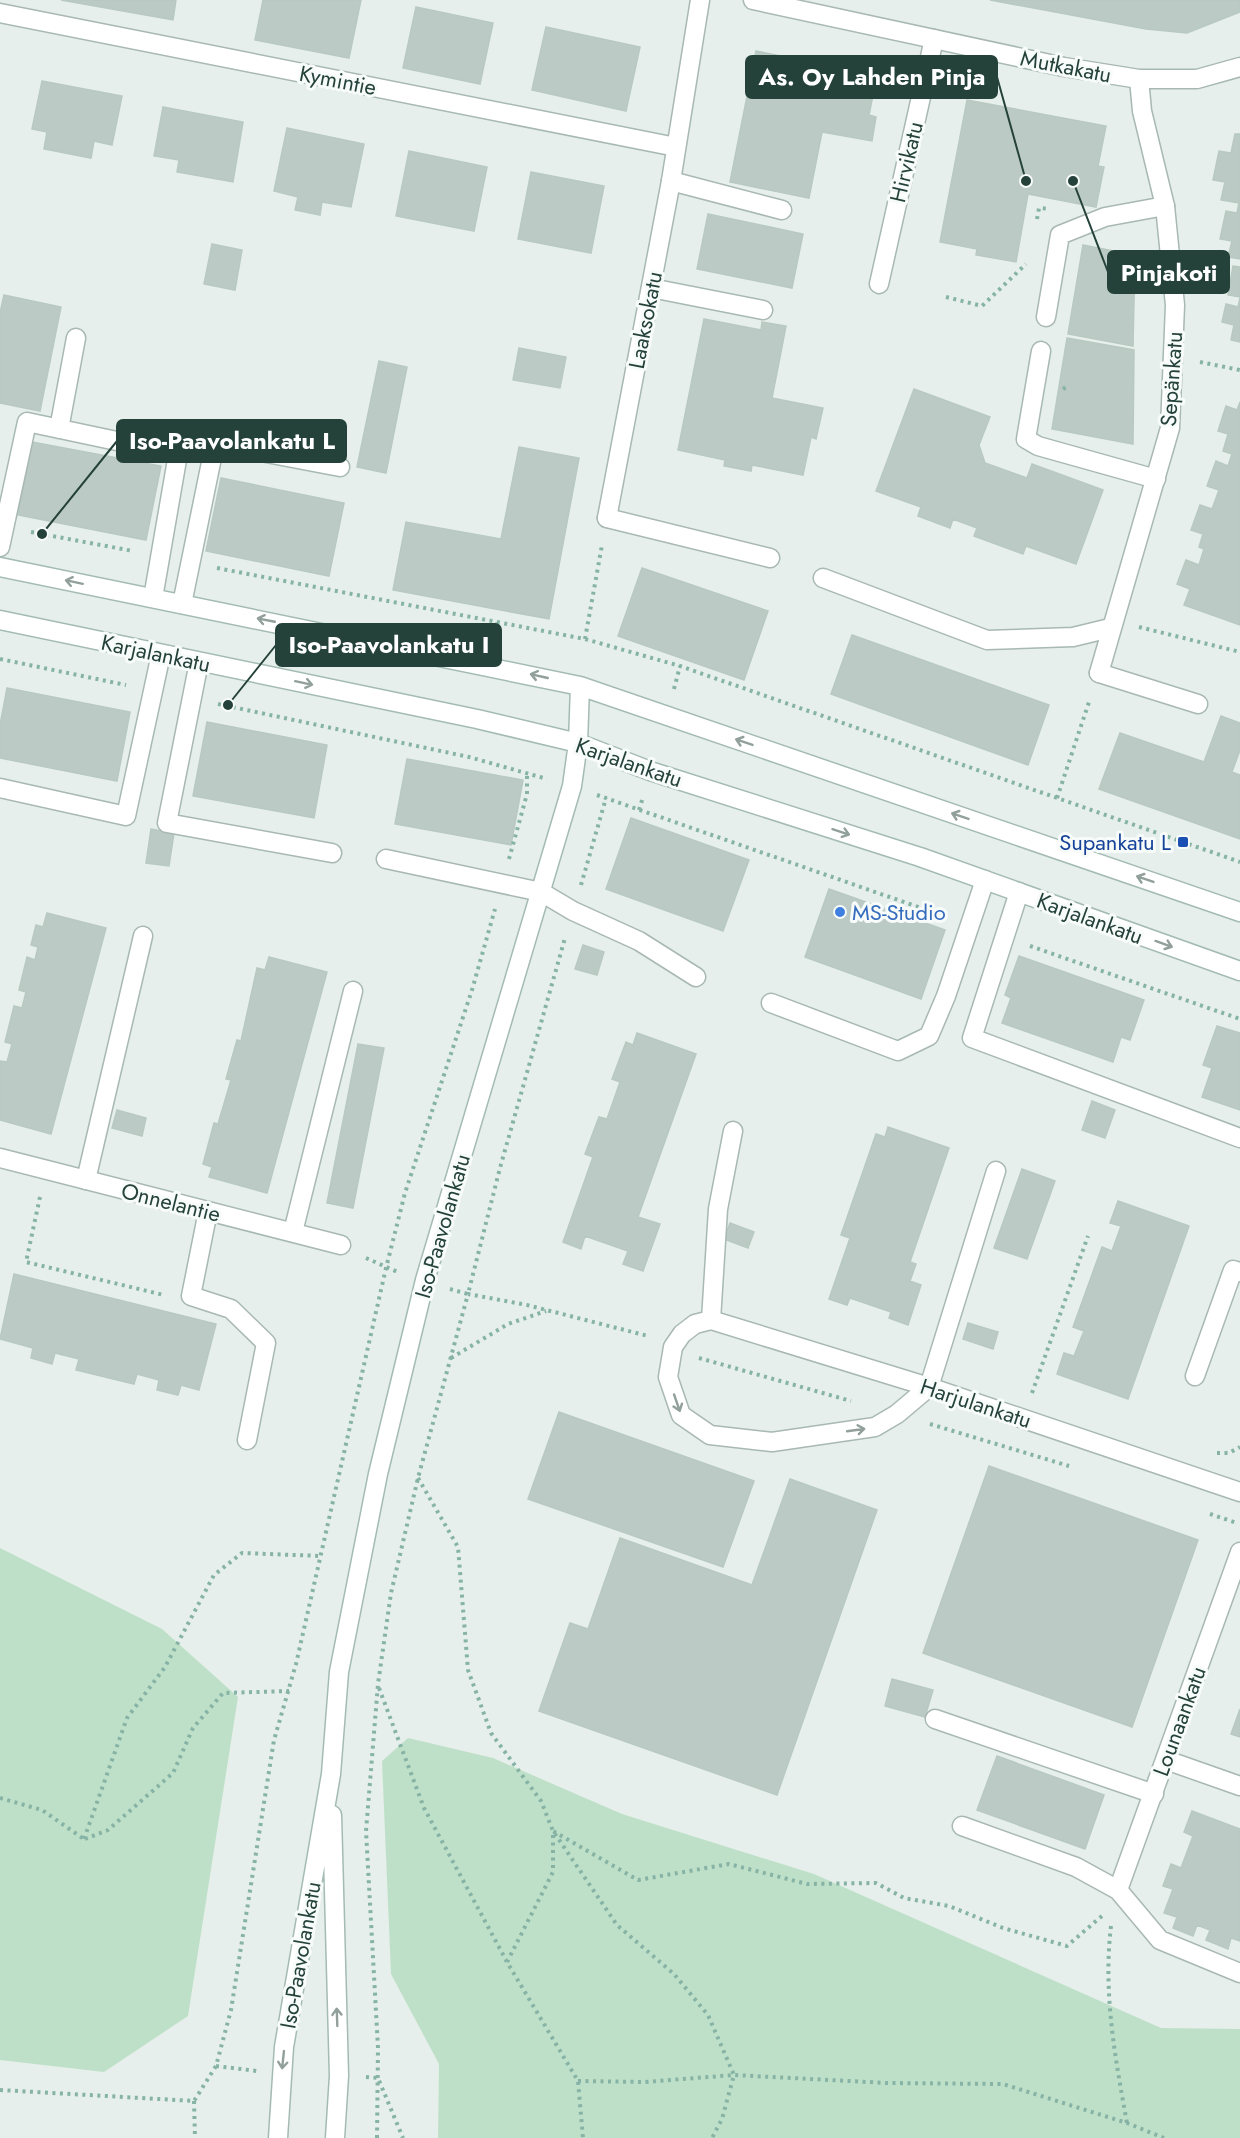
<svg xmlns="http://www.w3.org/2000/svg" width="1240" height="2138" font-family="Jost,sans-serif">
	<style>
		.green { fill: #bfe0c8 }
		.building { fill: #bbcac4; stroke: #b8c9c2; stroke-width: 1.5 }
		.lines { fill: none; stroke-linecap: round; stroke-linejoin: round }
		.service-casing { stroke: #a8b8b2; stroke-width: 21 }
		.minor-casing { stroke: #a8b8b2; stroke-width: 21 }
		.secondary-casing { stroke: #a4bbb3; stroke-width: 21 }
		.path { stroke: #86b3a5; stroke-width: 4; stroke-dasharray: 3 4.5; stroke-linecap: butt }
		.service { stroke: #fff; stroke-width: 18 }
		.minor { stroke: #fff; stroke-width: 18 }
		.secondary { stroke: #fff; stroke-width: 18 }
		.oneway { stroke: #92a09c }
		.transit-dot { fill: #1a4fb4; stroke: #f7fbf9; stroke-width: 2 }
		.shop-dot { fill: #3f7fe0; stroke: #f7fbf9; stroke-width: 2 }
		.labels { text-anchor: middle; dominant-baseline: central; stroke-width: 6; stroke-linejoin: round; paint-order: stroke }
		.street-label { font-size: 22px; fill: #24423a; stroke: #f7fbf9 }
		.transit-label { font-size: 22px; fill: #164399; stroke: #f7fbf9; text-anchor: end }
		.shop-label { font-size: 22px; fill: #366cbe; stroke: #f7fbf9; text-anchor: start }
		.leader { fill: none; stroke: #24423a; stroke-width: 2 }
		.callout-dot { fill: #24423a; stroke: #f7fbf9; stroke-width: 2 }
		.callout { fill: #24423a; stroke: #24423a; stroke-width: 2 }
		.callout-label { font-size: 24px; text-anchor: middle; font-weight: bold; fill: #fff }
	</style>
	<rect width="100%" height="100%" fill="#e6efeb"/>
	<path class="green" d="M0 1548 162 1629 238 1697 188 2016 104 2072 0 2060Z
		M408 1738 493 1758 622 1814 814 1874 1161 2028 1240 2029V2138H438L439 2064 391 1974 382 1761Z"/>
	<path class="building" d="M61 0H176L173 20Z
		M263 0H361L349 58 255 40Z
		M990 0H1240V12L1187 33 1146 29Z
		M416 7 493 23 480 84 403 68Z
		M546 27 640 47 626 111 532 90Z
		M756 51 877 75 869 115 876 117 872 141 822 132 809 198 730 182Z
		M42 81 122 96 112 145 94 141 91 158 44 149 47 132 32 129Z
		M967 100 1106 126 1098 166 1104 167 1096 207 1028 194 1016 262 976 255 977 249 940 242Z
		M163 107 243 122 233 182 177 172 179 160 154 156Z
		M287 128 364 144 351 207 322 202 320 215 295 210 298 197 274 191Z
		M1235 134H1240V259L1228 257 1232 241 1220 239 1226 211 1237 213 1239 203 1221 200 1225 182 1213 180 1219 151 1231 153Z
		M409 151 487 167 474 231 396 216Z
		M531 172 604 186 591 253 518 239Z
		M708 214 803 234 792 288 697 269Z
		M212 244 242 250 235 290 204 284Z
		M1083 245 1135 255 1133 346 1068 334Z
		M1233 266 1240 267V297L1228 295Z
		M4 295 61 307 40 411 0 403V313Z
		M1240 298V342L1231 340 1234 325 1222 322 1226 304 1238 307Z
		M704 319 761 330 762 322 786 326 772 398 823 408 816 439 811 437 803 475 752 465 751 471 724 466 725 460 678 450Z
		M1067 338 1134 350 1133 444 1052 429Z
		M519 348 566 357 560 388 513 380Z
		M379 361 407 367 386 473 357 467Z
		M914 389 990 417 979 445 985 463 1027 478 1032 464 1103 490 1076 564 1026 546 1023 554 974 536 977 528 953 519 950 528 918 516 921 507 876 491Z
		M1240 402V625L1184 605 1190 589 1177 584 1186 560 1199 565 1204 549 1199 547 1203 534 1191 530 1200 505 1212 509 1219 490 1207 486 1216 461 1228 466 1232 454 1223 451 1228 434 1218 431 1226 406 1237 410Z
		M32 442 161 466 146 540 18 515Z
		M519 447 579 458 549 619 393 590 406 522 501 539Z
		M221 478 344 503 329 576 206 551Z
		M642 568 768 611 744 680 618 636Z
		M852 635 1049 705 1028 765 831 694Z
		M7 688 130 712 117 781 0 758V725Z
		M1221 716 1240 723V750L1232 772 1240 775V839L1099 789 1120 733 1204 762Z
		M207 722 327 745 314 818 193 796Z
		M407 759 523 780 511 845 395 824Z
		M631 818 749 860 723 931 606 889Z
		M151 829 174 833 169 866 146 863Z
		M829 889 945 930 921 999 805 957Z
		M47 913 106 928 51 1134 0 1120V1061L7 1062 12 1044 5 1042 14 1006 22 1008 26 992 19 990 27 957 35 960 38 947 31 945 36 925 43 927Z
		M583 945 604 952 597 975 575 969Z
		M1019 956 1144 1000 1130 1040 1121 1037 1113 1062 1002 1023 1011 998 1005 995Z
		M269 957 327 972 267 1193 209 1177 212 1167 203 1164 214 1123 218 1124 231 1080 226 1079 237 1040 241 1041 257 968 265 970Z
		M1217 1026 1240 1033V1110L1202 1097 1212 1068 1203 1065Z
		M637 1033 696 1054 638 1217 660 1224 643 1271 623 1264 628 1251 585 1236 581 1249 563 1242 593 1157 585 1154 599 1117 607 1119 620 1082 612 1079 626 1042 633 1045Z
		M358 1044 384 1048 353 1208 327 1203Z
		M1092 1101 1115 1110 1105 1138 1082 1130Z
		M117 1110 146 1118 142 1136 112 1128Z
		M888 1127 949 1148 910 1262 916 1264 910 1281 921 1285 908 1325 889 1318 891 1312 850 1298 847 1305 829 1299 850 1238 841 1235 876 1134 885 1137Z
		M1022 1169 1055 1181 1027 1259 994 1248Z
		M1118 1201 1189 1226 1128 1399 1057 1374 1064 1353 1074 1356 1084 1331 1073 1327 1102 1247 1112 1251 1121 1226 1110 1223Z
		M730 1223 754 1232 748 1248 724 1239Z
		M14 1274 216 1324 199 1390 181 1385 178 1395 157 1390 159 1380 137 1374 134 1384 76 1370 79 1359 55 1353 52 1364 31 1358 33 1348 0 1339Z
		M968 1323 998 1332 993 1349 963 1339Z
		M559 1412 754 1481 723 1567 528 1499Z
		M989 1466 1198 1540 1132 1727 923 1653Z
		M790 1479 877 1510 777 1795 539 1711 570 1623 588 1629 620 1538 752 1585Z
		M892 1679 933 1690 925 1717 885 1706Z
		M1240 1709V1737L1231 1734Z
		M997 1756 1104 1795 1085 1849 977 1810Z
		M1192 1811 1240 1829V1941L1231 1938 1228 1949 1206 1940 1210 1930 1197 1925 1193 1936 1173 1928 1177 1917 1164 1913 1173 1889 1163 1886 1171 1864 1181 1868 1193 1836 1184 1832Z"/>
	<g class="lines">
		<g class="service-casing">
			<path id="service" d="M671 181 782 210
				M879 284 934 39
				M651 288 763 310
				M1046 317 1060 235 1105 217 1165 206
				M1041 351 1026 439 1038 446 1156 479
				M59 429 76 338
				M607 518 770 558
				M0 547 27 422 178 454 153 598
				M823 578 987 640 1073 637 1110 628
				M182 604 215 443 340 467
				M199 662 167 823 332 853
				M1099 673 1198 704
				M0 788 126 816 161 654
				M386 859 541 892 573 911 639 941 696 977
				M1019 892 972 1038 1240 1138
				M771 1003 898 1051 929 1036 946 996 985 880
				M733 1131 718 1209 711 1320 695 1324 682 1334 673 1347 668 1377 681 1415 710 1435 772 1442 875 1427 897 1414 929 1387 996 1171
				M86 1180 143 936
				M208 1211 191 1296 231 1309 266 1343 247 1440
				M293 1232 353 991
				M1195 1376 1233 1270 1240 1272
				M935 1719 1154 1794
				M1166 1760 1240 1786
				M962 1826 1076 1867 1118 1890 1160 1940 1240 1973"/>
		</g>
		<g class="minor-casing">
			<path id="minor" d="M753 0 1064 67 1139 79H1197L1240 67
				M0 13 676 147
				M607 518 671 181 700 0
				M1099 673 1170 428 1175 305 1165 206 1142 111 1139 79
				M0 1158 341 1245
				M711 1320 929 1387 1240 1492
				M1118 1890 1240 1552"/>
		</g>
		<g class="secondary-casing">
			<path id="secondary" d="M0 567 580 686 1240 912
				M0 620 477 719 578 743 650 771 920 857 1240 971
				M332 1815 339 2076 335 2138
				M278 2138 284 2047 331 1774 339 1672 378 1474 425 1280 572 786 578 743 580 686"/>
		</g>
		<path class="path" d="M1037 219 1039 208 1050 209
			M946 297 982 306 1026 264
			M1200 362 1240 370
			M1063 389 1069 385
			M31 532 133 551
			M217 568 585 639 680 666 1240 862
			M1139 627 1240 652
			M585 639 602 545
			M494 640 498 620
			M0 659 126 685
			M674 689 680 666
			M218 704 469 757 547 779
			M597 795 944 916
			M1057 798 1090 699
			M639 810 643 797
			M509 859 527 794V773
			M581 885 606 798
			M1030 946 1240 1019
			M40 1197 26 1262 164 1295
			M366 1258 400 1273
			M450 1289 468 1294 500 1168 565 938
			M451 1358 508 1324 546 1311
			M699 1358 851 1401
			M1032 1393 1088 1236
			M930 1424 1069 1466
			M1217 1453H1229L1240 1447
			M418 1478 458 1547 468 1670 491 1733 541 1801 553 1831 617 1925 674 1974 708 2015 734 2075 722 2119 712 2138
			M1210 1514 1237 1523
			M379 1688 424 1808 507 1962 578 2081 583 2138
			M0 1798 42 1810 84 1839
			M84 1839 127 1718 165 1667 214 1575 242 1553 321 1556
			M85 1839 108 1830 173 1773 193 1728 223 1693 289 1691
			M1111 1926C1103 1993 1115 2057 1127 2123
			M507 1962 553 1872V1831L638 1880 729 1864 807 1884 876 1883 904 1898 949 1906 1003 1928 1067 1946 1103 1915
			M216 2066 257 2071
			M366 2077 378 2078 403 2138
			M578 2081 645 2082 734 2075 887 2083 1003 2084 1127 2123 1164 2138
			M0 2090 194 2101 216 2066 231 2010 274 1740 296 1664 386 1268 405 1193 472 990 495 909
			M194 2101 195 2138
			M377 2138 378 2048 366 1831 378 1684 391 1593 418 1478 468 1294 527 1305 648 1336"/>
		<use href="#service" class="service"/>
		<use href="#minor" class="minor"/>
		<use href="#secondary" class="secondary"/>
	</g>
	<defs><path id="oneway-shaft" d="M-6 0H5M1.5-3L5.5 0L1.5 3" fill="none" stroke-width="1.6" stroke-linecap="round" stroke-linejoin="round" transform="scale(1.5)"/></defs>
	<g class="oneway">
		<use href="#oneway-shaft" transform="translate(74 582) rotate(-168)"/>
		<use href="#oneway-shaft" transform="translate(266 620) rotate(-169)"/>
		<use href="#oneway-shaft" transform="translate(539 676) rotate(-167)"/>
		<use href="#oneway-shaft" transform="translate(304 683) rotate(12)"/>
		<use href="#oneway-shaft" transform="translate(744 742) rotate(-161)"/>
		<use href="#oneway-shaft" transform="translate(960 816) rotate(-161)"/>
		<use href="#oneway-shaft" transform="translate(841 832) rotate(18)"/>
		<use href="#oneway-shaft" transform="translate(1145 879) rotate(-161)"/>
		<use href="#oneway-shaft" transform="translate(1164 944) rotate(20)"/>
		<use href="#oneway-shaft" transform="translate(677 1403) rotate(71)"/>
		<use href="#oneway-shaft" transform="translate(856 1430) rotate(-8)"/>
		<use href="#oneway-shaft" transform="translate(337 2017) rotate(-92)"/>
		<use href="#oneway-shaft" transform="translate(283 2060) rotate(96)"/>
	</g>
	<rect class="transit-dot" x="1177" y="836" width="12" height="12" rx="3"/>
	<circle class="shop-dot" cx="840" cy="912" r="6"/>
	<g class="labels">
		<g class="street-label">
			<text transform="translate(1066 66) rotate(11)">Mutkakatu</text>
			<text transform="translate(338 80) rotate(11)">Kymintie</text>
			<text transform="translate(906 162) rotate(-77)">Hirvikatu</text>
			<text transform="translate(645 320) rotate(-79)">Laaksokatu</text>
			<text transform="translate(1171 379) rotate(-86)">Sepänkatu</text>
			<text transform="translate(156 653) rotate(12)">Karjalankatu</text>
			<text transform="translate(629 762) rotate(19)">Karjalankatu</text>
			<text transform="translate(1090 918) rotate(20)">Karjalankatu</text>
			<text transform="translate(171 1202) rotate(14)">Onnelantie</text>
			<text transform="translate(442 1226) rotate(-74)">Iso-Paavolankatu</text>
			<text transform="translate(976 1403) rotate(18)">Harjulankatu</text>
			<text transform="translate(1179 1721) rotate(-70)">Lounaankatu</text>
			<text transform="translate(300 1955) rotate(-80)">Iso-Paavolankatu</text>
		</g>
		<g class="transit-label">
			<text x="1171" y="842">Supankatu L</text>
		</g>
		<g class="shop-label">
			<text x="852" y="912">MS-Studio</text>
		</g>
	</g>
	<path class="leader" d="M1026 181L997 77M1073 181L1108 272M42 534L117 441M228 705L276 645"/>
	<g class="callout-dot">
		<circle cx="1026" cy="181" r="6"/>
		<circle cx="1073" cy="181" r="6"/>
		<circle cx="42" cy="534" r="6"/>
		<circle cx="228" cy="705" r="6"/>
	</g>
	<g class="callout">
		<rect x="746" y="56" width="251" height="42" rx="6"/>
		<rect x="1108" y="251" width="121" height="42" rx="6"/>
		<rect x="117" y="420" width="229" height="42" rx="6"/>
		<rect x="276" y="624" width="225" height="42" rx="6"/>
	</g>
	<g class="callout-label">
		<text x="872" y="85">As. Oy Lahden Pinja</text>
		<text x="1169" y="281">Pinjakoti</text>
		<text x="232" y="449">Iso-Paavolankatu L</text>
		<text x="389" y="653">Iso-Paavolankatu I</text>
	</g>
</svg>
